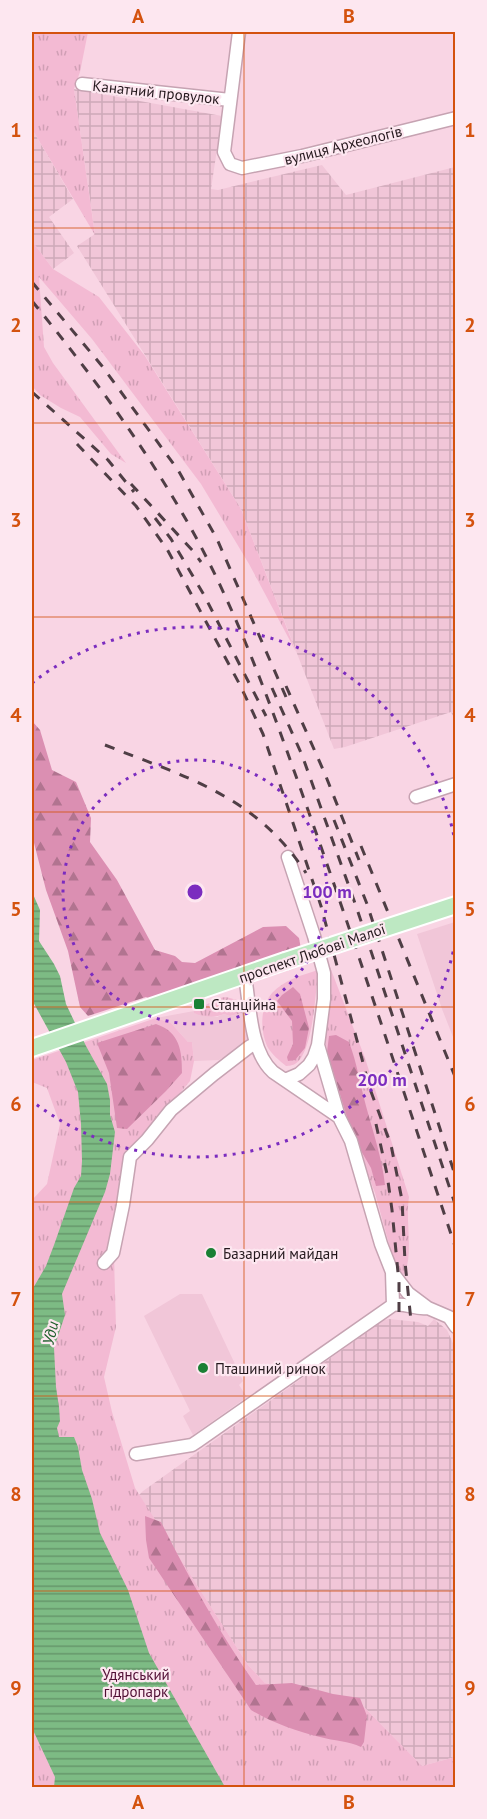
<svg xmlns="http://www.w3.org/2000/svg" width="487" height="1819" font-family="'PT Sans',sans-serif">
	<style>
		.built { fill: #f1c6d8 }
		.industrial { fill: url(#industrial-grid) }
		.grass { fill: url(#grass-tufts) }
		.forest { fill: url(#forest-firs) }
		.water { fill: url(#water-rules) }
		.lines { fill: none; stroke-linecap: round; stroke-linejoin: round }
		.minor-casing { stroke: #c6a3b2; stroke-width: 15 }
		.major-casing { stroke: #fff; stroke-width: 20 }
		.minor { stroke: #fff; stroke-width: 12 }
		.major { stroke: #bde8c2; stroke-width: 16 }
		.rail { stroke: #4f3e45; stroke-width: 3; stroke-dasharray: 10 10; stroke-linecap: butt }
		.major-bridge-casing { stroke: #fff; stroke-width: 20; stroke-linecap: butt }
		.major-bridge { stroke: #bde8c2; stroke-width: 16 }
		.grid { fill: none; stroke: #d4520e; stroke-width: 1.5; stroke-opacity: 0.55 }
		.ring { fill: none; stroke: #7b2cbf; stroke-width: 3; stroke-dasharray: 3 6 }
		.poi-dot { fill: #1a8034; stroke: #fde7f0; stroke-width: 2 }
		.labels { text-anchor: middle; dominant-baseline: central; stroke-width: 4.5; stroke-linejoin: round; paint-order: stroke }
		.street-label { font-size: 15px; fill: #24181d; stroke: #fde7f0 }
		.poi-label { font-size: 15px; fill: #24181d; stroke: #fde7f0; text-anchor: start }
		.park-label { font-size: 15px; fill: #500d33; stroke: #fde7f0 }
		.water-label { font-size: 16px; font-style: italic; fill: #1e5f2b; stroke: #fde7f0 }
		.centre { fill: #7b2cbf; stroke: #fde7f0; stroke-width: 3 }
		.ring-label { font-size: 18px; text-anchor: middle; font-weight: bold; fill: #7b2cbf; stroke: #fde7f0; stroke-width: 4.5; stroke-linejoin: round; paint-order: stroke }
		.neatline { fill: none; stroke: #d4520e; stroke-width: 2 }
		.grid-label { font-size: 20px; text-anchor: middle; font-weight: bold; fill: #d4520e }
	</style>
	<defs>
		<pattern id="industrial-grid" width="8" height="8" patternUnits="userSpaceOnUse" patternTransform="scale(1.5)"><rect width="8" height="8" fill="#f1c6d8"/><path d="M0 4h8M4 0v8" fill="none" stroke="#cea9b9"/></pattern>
		<pattern id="grass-tufts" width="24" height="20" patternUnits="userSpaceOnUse" patternTransform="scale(1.5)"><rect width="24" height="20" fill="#f3bad3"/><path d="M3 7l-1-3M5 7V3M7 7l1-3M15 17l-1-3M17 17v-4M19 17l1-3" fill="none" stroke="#d09fb5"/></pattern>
		<pattern id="forest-firs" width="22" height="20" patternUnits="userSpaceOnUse" patternTransform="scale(1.5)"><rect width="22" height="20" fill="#db8fb2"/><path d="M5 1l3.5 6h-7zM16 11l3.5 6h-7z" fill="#b17490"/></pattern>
		<pattern id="water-rules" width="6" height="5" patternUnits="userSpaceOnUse" patternTransform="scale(1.5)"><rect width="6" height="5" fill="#7dbb84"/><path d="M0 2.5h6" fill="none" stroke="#66976b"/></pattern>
	</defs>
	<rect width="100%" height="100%" fill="#f9d5e4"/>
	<path class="built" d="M455 922H456L455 1042 442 1009 417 934Z
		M194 1011V1013L217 1017 224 1014 230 1016 246 1012 256 1043 229 1060 222 1058 219 1060 194 1061 192 1042H188L171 1023 156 1018Z
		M180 1294H202L243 1381 239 1385 247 1397 193 1435 183 1416 190 1411 144 1316Z"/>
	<path class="industrial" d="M74 89 222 116 211 189 218 190 322 165 346 195 455 167V720L451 712 345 747 334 749 241 509 77 246 95 234Z
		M32 129 73 199 49 217 74 253 53 269 32 241Z
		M389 1319 418 1322 428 1326 434 1319 447 1330 456 1350 455 1757 422 1766 361 1704 265 1683 248 1665 139 1495 143 1491 384 1320Z"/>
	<path class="grass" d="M32 32H88L80 72 74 89 95 235 32 129Z
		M32 241 53 269 99 297 145 356 241 509 296 652 249 564 201 484 92 339 39 277 44 347 53 363 126 463 111 454 80 417 61 408 40 395 32 386Z
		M330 967 365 1058 409 1197C405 1222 414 1253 404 1275L395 1266 375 1193 345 1114 324 1038 330 1007Z
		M318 970C316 990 313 1054 295 1064 294 1065 288 1066 286 1066 280 1061 271 1054 267 1046 260 1030 260 1007 272 993 284 980 302 975 318 970Z
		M226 997 237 1000 246 1008V1012L230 1016 224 1014C215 1018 202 1017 194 1013V1011L219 998Z
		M156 1018 171 1023 188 1042H192L194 1061 190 1081 126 1157 114 1258 116 1327 104 1377 112 1412 135 1488 248 1665 265 1683 361 1704 422 1766 455 1757V1787H32V1200L47 1184 60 1124 47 1088 32 1082V1060Z"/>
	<path class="forest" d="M32 721 40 730 52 770 76 782 91 818 90 842 117 880 155 950 175 956 182 962 195 963 263 927 286 926 299 938 301 949 154 1001 146 997 88 1016 80 1007 68 951 46 890 32 835Z
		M293 987 300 994 309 1028 305 1048 295 1060 288 1061 287 1057 293 1044 292 1021 277 1001 282 995Z
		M156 1024C180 1032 182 1051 182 1073L166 1091 127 1129 117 1128 109 1073 97 1043Z
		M336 1035 349 1042C357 1063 360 1084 366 1106 373 1132 382 1158 385 1185L376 1186 371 1168 353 1137 327 1052 329 1036Z
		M145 1516 161 1522C189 1578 220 1634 256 1685L292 1683 333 1694 360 1698 367 1716 364 1742 361 1747C349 1741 334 1741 320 1737 298 1732 270 1722 251 1710L149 1558 146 1540Z"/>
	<path class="water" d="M32 892 40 910 39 941 54 964 60 976 66 1004 86 1046 107 1084 110 1100V1115L115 1132 110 1174 105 1192 62 1294 65 1315 54 1348 56 1387 59 1407 60 1421 57 1428 59 1437H74L78 1447 82 1470 92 1499 100 1533 128 1590 149 1653 225 1787H54L55 1777 32 1728V1290L46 1266 54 1245 74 1188 81 1176 82 1161 81 1124 78 1092 66 1062 32 1000Z"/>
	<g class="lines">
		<g class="minor-casing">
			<path id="minor" d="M239 32 224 152 230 164 242 168 302 156 456 118
				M82 84 230 100
				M416 797 456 784
				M245 976C250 1006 250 1051 273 1072L339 1117 351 1141 381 1244 392 1272 408 1293 428 1308 449 1317 456 1327
				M318 1045 339 1117
				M285 1080 299 1074 309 1065 314 1057 318 1045 324 999V973L314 936 288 857
				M104 1263 113 1253 123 1205 130 1157 147 1140 171 1110 214 1074 249 1047 256 1043
				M393 1305C405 1302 415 1310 427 1308
				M136 1454 192 1445 198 1441 393 1305 392 1272"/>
		</g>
		<g class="major-casing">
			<path id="major" d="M32 1048 285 961"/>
		</g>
		<use href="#minor" class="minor"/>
		<use href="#major" class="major"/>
		<path class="rail" d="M32 282 102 366 178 470 217 539 286 697
			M32 301C94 377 152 456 199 543 244 628 276 720 308 810 360 956 407 1103 456 1249
			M32 392 108 460 134 492
			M77 444 136 506 167 549 240 685 263 734 321 906 370 1089 391 1145 402 1200 405 1262 411 1321
			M131 484 193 551 201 562
			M155 518 171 539 204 595 266 716
			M286 686 325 774 359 860
			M272 688 302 755 356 906 456 1207
			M105 745C186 777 256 796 306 873
			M334 820 367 904 456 1178
			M361 846 456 1079
			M376 1124 387 1174 392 1210 399 1283V1320"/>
		<g class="major-bridge-casing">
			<path id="major-bridge" d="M285 961 456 905"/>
		</g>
		<use href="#major-bridge" class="major-bridge"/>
	</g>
	<path class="grid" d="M244 32V1788M32 228H456M32 423H456M32 617H456M32 812H456M32 1007H456M32 1202H456M32 1396H456M32 1591H456"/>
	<g class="ring">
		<circle cx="195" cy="892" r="132"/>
		<path d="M455 943A265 265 0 0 1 32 1101M32 683A265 265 0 0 1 455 841"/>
	</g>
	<g class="poi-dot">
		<rect x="193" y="998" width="12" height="12" rx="3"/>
		<circle cx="211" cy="1253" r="6"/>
		<circle cx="203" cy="1368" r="6"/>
	</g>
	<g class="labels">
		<g class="street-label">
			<text transform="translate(156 92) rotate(6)">Канатний провулок</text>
			<text transform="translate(343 145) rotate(-14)">вулиця Археологів</text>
			<text transform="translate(312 953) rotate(-19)">проспект Любові Малої</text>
		</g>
		<g class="poi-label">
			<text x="211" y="1004">Станційна</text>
			<text x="223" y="1253">Базарний майдан</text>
			<text x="215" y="1368">Пташиний ринок</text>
		</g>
		<g class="park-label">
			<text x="136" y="1674">Удянський<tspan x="136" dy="17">гідропарк</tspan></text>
		</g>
		<g class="water-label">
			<text transform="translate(50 1333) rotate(-77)">Уди</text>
		</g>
	</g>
	<circle cx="195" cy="892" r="9" class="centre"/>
	<g class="ring-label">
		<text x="327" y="898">100 m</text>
		<text x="382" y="1086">200 m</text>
	</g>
	<rect width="487" height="1819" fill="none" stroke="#fde7f0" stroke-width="66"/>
	<rect x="33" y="33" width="421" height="1753" class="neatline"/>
	<g class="grid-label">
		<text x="138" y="23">A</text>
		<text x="349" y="23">B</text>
		<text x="16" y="137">1</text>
		<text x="470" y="137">1</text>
		<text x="16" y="332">2</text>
		<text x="470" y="332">2</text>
		<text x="16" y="527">3</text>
		<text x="470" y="527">3</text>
		<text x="16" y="722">4</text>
		<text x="470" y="722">4</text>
		<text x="16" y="916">5</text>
		<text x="470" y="916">5</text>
		<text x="16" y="1111">6</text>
		<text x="470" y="1111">6</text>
		<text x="16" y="1306">7</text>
		<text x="470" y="1306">7</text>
		<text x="16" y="1501">8</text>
		<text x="470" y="1501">8</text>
		<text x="16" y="1695">9</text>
		<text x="470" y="1695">9</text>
		<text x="138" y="1809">A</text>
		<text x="349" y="1809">B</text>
	</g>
</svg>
